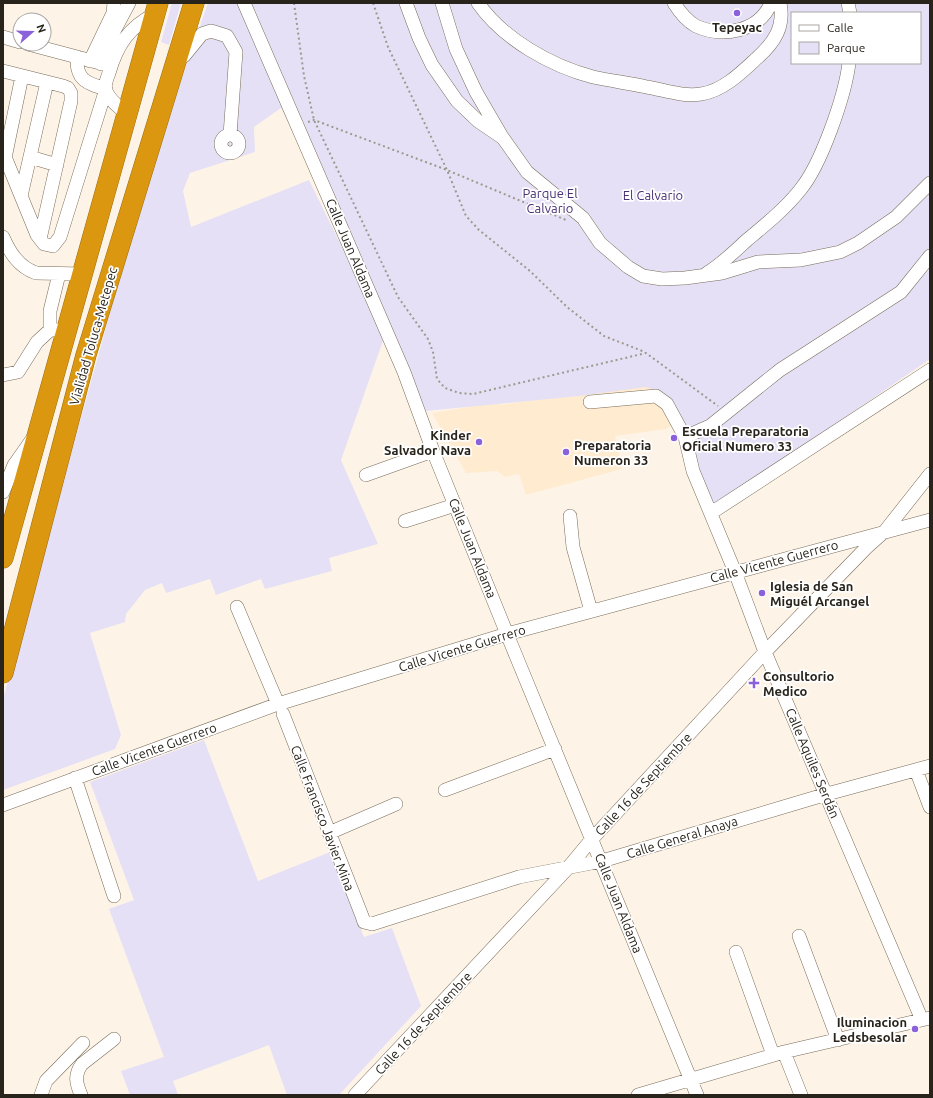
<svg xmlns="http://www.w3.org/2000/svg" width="933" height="1098" font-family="Ubuntu,sans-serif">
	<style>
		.built { fill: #ffebcf }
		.green { fill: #e5e0f6; fill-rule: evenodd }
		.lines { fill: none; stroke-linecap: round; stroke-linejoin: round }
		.minor-casing { stroke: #796c59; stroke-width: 14 }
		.highway-casing { stroke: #9c6e13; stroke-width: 21 }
		.path { stroke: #9f988d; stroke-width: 2; stroke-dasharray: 2 3; stroke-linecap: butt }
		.minor { stroke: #fff; stroke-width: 13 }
		.highway { stroke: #db970f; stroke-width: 20 }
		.poi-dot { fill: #8b60db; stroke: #fff; stroke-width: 1.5 }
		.labels { text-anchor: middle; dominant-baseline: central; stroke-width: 3.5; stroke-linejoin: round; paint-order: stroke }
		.poi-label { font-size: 13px; font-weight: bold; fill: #28231b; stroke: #fff; text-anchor: start }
		.park-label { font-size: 13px; fill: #493176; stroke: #fff }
		.street-label { font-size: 13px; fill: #28231b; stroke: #fff }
	</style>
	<rect width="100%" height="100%" fill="#fdf4e7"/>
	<path class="built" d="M644 386 654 388 665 394 679 421 666 429 615 436 622 469 526 495 519 474 505 477 497 471 466 473 432 413 499 402 500 405 626 387Z"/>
	<path class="green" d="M172 3H181L169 45 161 42Z
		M208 3H930V359L713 508 656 390 646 387 579 396 426 411 384 318 281 108 254 127 255 152 190 173 183 191 191 227 309 180 385 335 341 460 378 544 329 558 332 571 265 589 261 579 216 595 210 579 166 593 162 583 145 590 126 614 125 622 90 633 121 735 115 749 3 790V699L148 176ZM792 13H920V63H792Z
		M204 740 258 881 330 852 364 937 392 928 421 1006 339 1095H287L269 1045 173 1081 178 1095H130L121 1071 164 1057 109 909 134 900 90 782Z"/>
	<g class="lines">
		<g class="minor-casing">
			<path id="minor" d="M244 3 404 372 433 451 507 634 697 1095
				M406 3 419 38 432 65 457 101 478 121 503 138 527 172 583 218 600 243 628 267 643 276 662 279 685 278 722 273 758 262 801 260 840 252 858 243 896 217 930 183
				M442 3 456 49 476 92 501 135
				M478 3C503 39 551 66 593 77 611 81 629 83 647 87 664 90 684 97 701 94 723 91 742 72 757 58 774 43 785 27 780 3
				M674 3C679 11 687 21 696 26 722 38 759 32 771 3
				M848 3 850 13
				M3 37 20 42
				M28 44 111 66
				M180 58 184 56 202 34 211 31 227 36 236 52 230 135
				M90 61 113 13 114 3
				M101 64 111 37 129 3
				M3 71 63 86 68 88 71 93V101L40 239
				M127 114C120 108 110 101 106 91 104 86 107 78 109 73 117 45 129 27 155 14
				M221 144a9 9 0 1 1 18 0a9 9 0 1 1-18 0Z
				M3 152 37 235 44 244 53 246 60 237 106 89C86 83 76 80 77 57
				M30 157 57 165
				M5 158 22 76
				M21 196 47 82
				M3 237C10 253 19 267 36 273L83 274
				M707 273C722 264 734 252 747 240 765 225 785 209 800 190 821 165 845 96 849 63
				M50 330V311L59 274
				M3 375 18 372 37 342 50 330H67
				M590 402 656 396 667 404 685 437 693 471 735 572 765 652 922 1020
				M685 437 710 426 780 370 901 292 930 256
				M366 475 433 451
				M3 492 14 465 33 438
				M711 513 930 370
				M570 516 573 547 591 611
				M405 521 455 505
				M237 607 278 704
				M283 714 362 916 364 922 372 924 519 877 602 861 827 794 930 766
				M916 770 930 807
				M75 778 114 896
				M445 790 555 749
				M3 805 278 704 507 634 930 520
				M329 833 396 804
				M799 936 838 1040
				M736 952 773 1055
				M784 1052 801 1095
				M41 1095 46 1081 83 1043
				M81 1095C76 1083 74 1075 82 1064L114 1039
				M355 1095 567 869 592 839 765 652 866 548 885 531 930 474
				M638 1095 784 1052 930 1018"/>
		</g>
		<g class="highway-casing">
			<path id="highway" d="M3 558 158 3
				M3 673 86 355 194 3"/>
		</g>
		<path class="path" d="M294 3 304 76 314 120 398 297 428 339 433 352 437 379 445 388 459 393 473 394 646 353 718 406
			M373 3 388 47 447 170 466 216 479 230 530 271 567 307 604 336 645 352
			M308 122 314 120 447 170 566 220"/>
		<use href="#minor" class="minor"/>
		<use href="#highway" class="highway"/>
	</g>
	<g class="poi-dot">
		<circle cx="737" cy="13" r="4"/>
		<circle cx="674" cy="438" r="4"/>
		<circle cx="479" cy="442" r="4"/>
		<circle cx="566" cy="452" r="4"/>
		<circle cx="762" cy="593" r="4"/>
		<path d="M752 677h4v4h4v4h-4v4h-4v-4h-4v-4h4z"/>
		<circle cx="915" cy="1029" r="4"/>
	</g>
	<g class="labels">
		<g class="poi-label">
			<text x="737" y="27" text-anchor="middle">Tepeyac</text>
			<text x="682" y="431">Escuela Preparatoria<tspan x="682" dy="15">Oficial Numero 33</tspan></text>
			<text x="471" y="435" text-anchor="end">Kinder<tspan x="471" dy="15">Salvador Nava</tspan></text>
			<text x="574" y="445">Preparatoria<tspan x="574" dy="15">Numeron 33</tspan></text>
			<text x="770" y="586">Iglesia de San<tspan x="770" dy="15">Miguél Arcangel</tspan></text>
			<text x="763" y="676">Consultorio<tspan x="763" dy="15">Medico</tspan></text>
			<text x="907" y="1022" text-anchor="end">Iluminacion<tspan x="907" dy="15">Ledsbesolar</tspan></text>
		</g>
		<g class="park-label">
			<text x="550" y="193">Parque El<tspan x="550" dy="15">Calvario</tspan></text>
			<text x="653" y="195">El Calvario</text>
		</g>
		<g class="street-label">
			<text transform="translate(351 248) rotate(67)">Calle Juan Aldama</text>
			<text transform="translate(93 336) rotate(-74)">Vialidad Toluca-Metepec</text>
			<text transform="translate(473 548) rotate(68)">Calle Juan Aldama</text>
			<text transform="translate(774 561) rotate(-15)">Calle Vicente Guerrero</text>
			<text transform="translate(462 648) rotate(-17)">Calle Vicente Guerrero</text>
			<text transform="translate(154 749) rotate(-20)">Calle Vicente Guerrero</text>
			<text transform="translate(813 763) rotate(67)">Calle Aquiles Serdán</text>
			<text transform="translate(643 784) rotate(-47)">Calle 16 de Septiembre</text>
			<text transform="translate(323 818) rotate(69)">Calle Francisco Javier Mina</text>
			<text transform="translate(682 837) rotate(-17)">Calle General Anaya</text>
			<text transform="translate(619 903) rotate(68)">Calle Juan Aldama</text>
			<text transform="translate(423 1023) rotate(-47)">Calle 16 de Septiembre</text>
		</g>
	</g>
	<rect width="933" height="1098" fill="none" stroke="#28231b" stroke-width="8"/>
	<rect x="791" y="12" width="130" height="52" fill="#ffffff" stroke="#a9a7a4"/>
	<rect x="799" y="25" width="20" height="6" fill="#ffffff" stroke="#a9a7a4"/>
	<text x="827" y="32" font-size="12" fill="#28231b">Calle</text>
	<rect x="799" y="42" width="20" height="12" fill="#e5e0f6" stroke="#a9a7a4"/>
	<text x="827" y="52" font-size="12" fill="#28231b">Parque</text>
	<g transform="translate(32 32) rotate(70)"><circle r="19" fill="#ffffff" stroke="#a9a7a4"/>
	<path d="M0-3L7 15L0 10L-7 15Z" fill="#8b60db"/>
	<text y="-6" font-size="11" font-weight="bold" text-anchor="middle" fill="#28231b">N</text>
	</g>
</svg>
